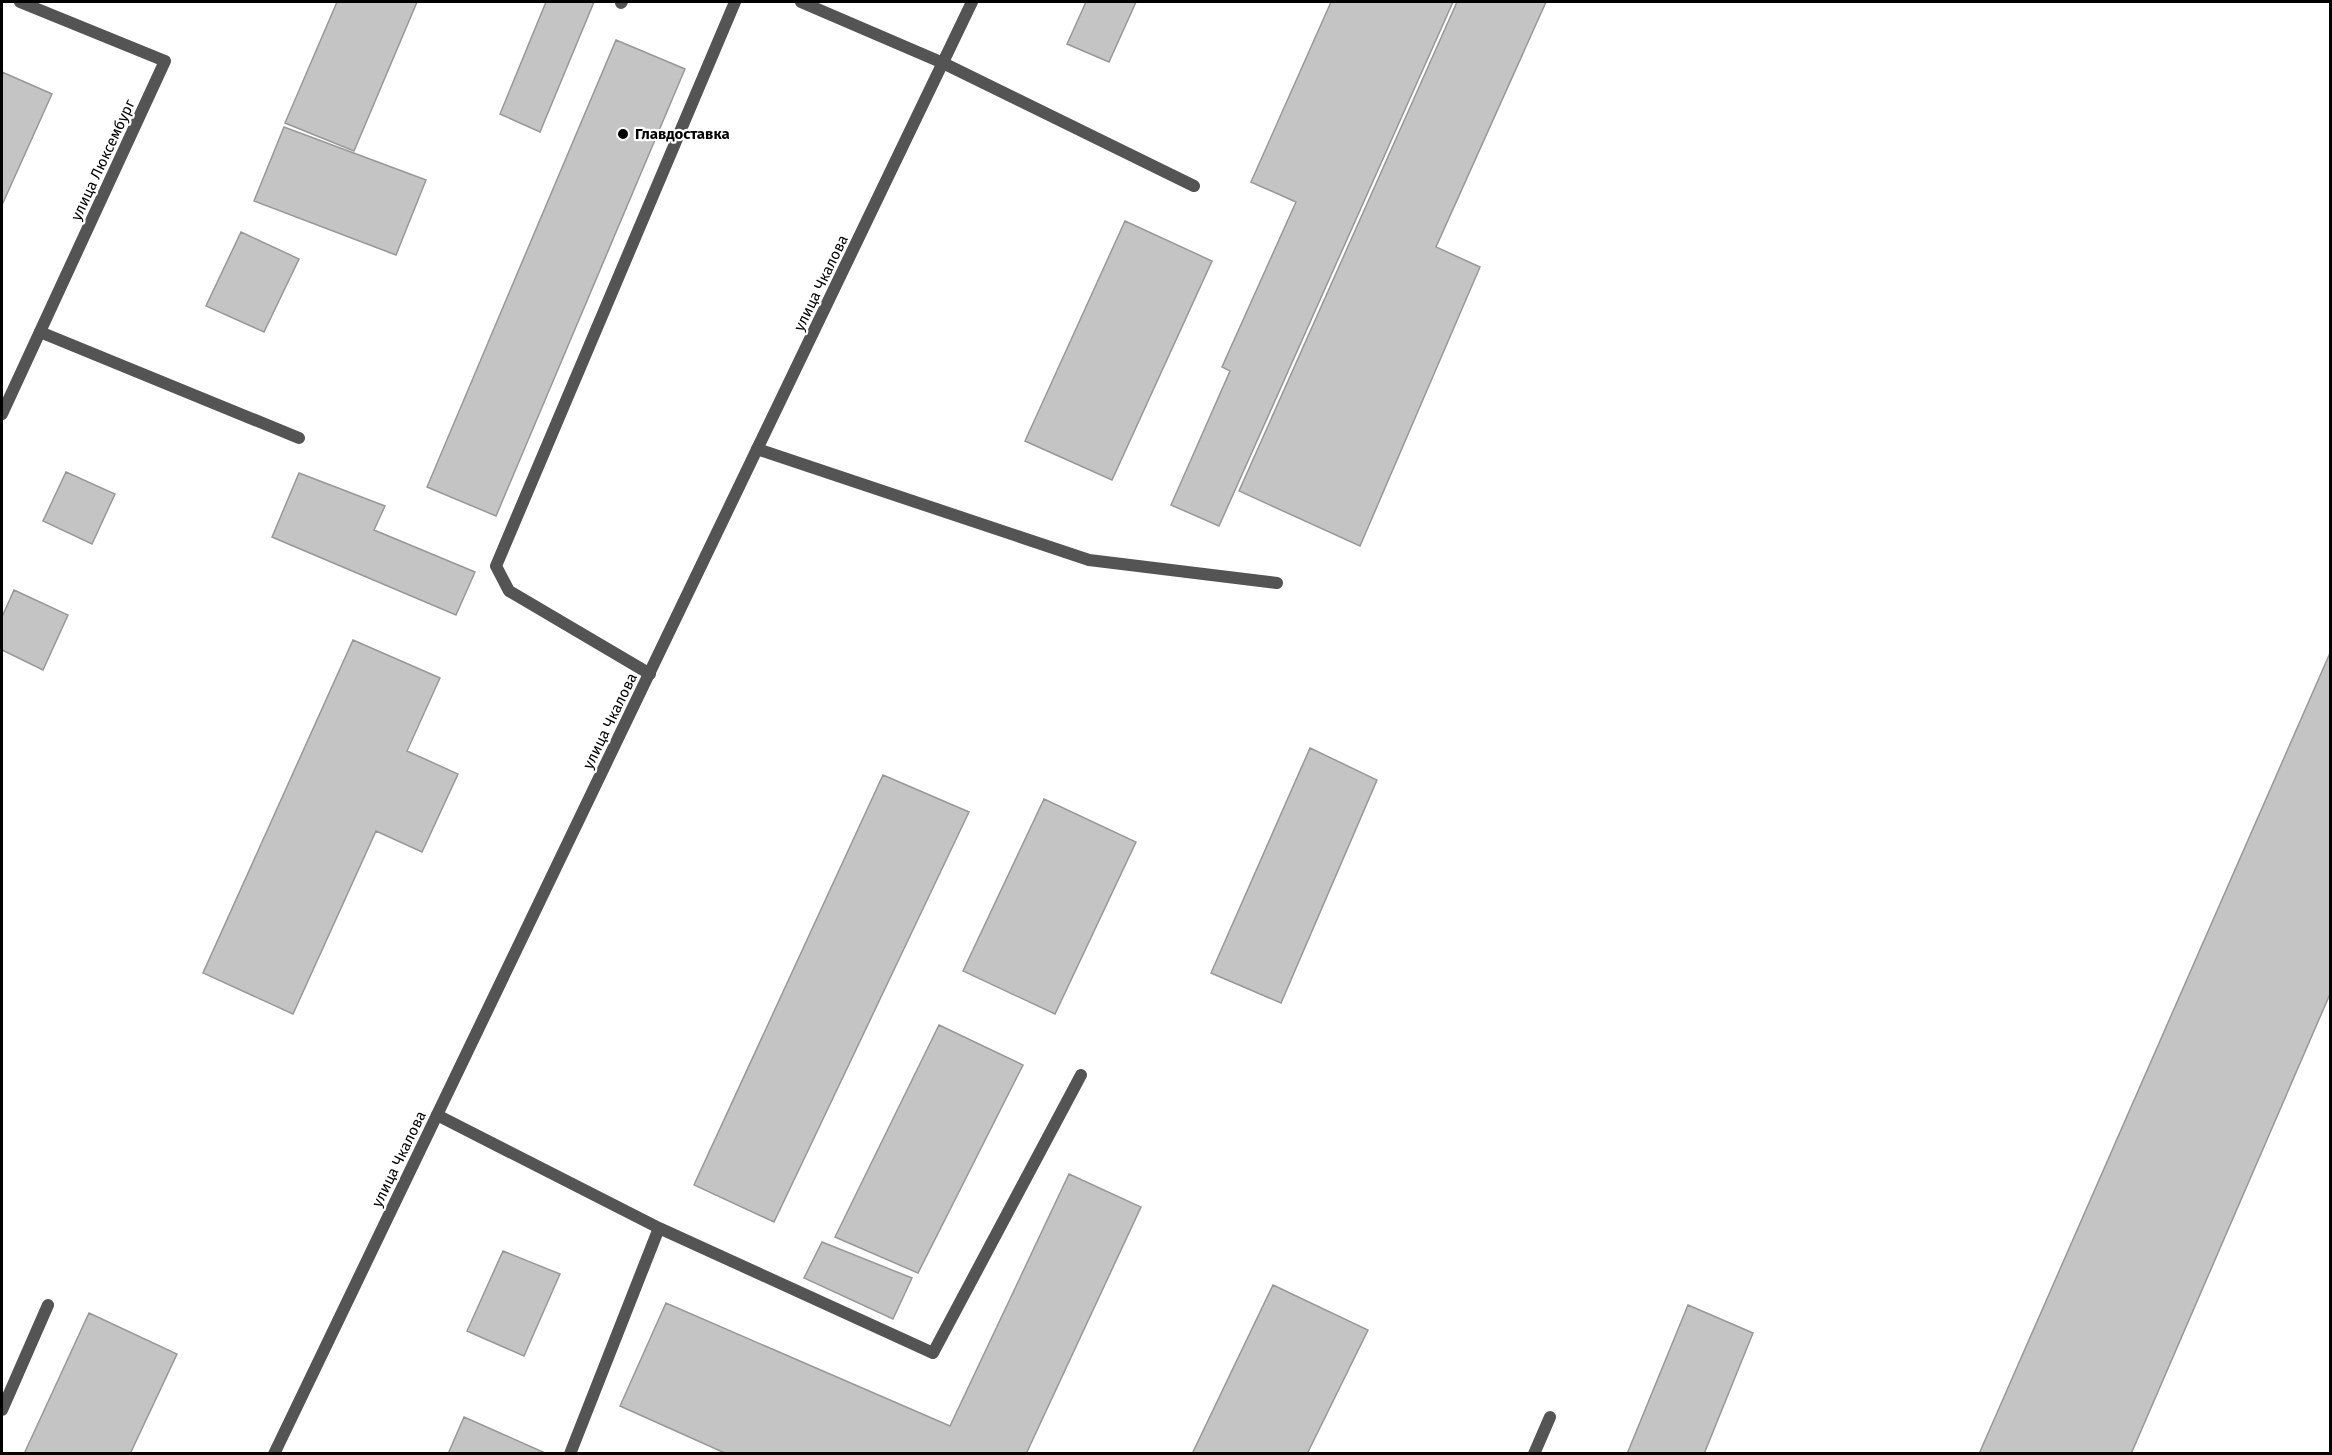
<svg xmlns="http://www.w3.org/2000/svg" width="2332" height="1455" font-family="'Fira Sans',sans-serif">
	<style>
		.building { fill: #c4c4c4; stroke: #989898; stroke-width: 1.5 }
		.lines { fill: none; stroke-linecap: round; stroke-linejoin: round }
		.service { stroke: #545454; stroke-width: 12 }
		.minor { stroke: #545454; stroke-width: 12 }
		.tertiary { stroke: #545454; stroke-width: 12 }
		.poi-dot { fill: #000; stroke: #fff; stroke-width: 2 }
		.labels { text-anchor: middle; dominant-baseline: central; stroke-width: 4.5; stroke-linejoin: round; paint-order: stroke }
		.poi-label { font-size: 15px; font-weight: bold; fill: #000; stroke: #fff; text-anchor: start }
		.street-label { font-size: 15px; fill: #000; stroke: #fff }
	</style>
	<rect width="100%" height="100%" fill="#fff"/>
	<path class="building" d="M337 2H417L354 151 285 123Z
		M546 2H594L540 132 500 114Z
		M1086 2H1136L1109 62 1067 44Z
		M1331 2H1453L1219 526 1171 505 1230 371 1222 367 1296 202 1251 182Z
		M1457 2H1546L1436 247 1480 267 1360 546 1239 491Z
		M616 40 685 69 496 516 427 487Z
		M2 72 52 94 2 205Z
		M284 127 426 180 396 255 254 201Z
		M1125 221 1212 261 1112 480 1025 441Z
		M241 232 299 259 264 332 206 306Z
		M66 472 115 494 92 544 43 521Z
		M299 473 385 506 374 530 475 572 456 615 272 537Z
		M14 590 68 615 43 670 2 650V617Z
		M353 640 440 678 407 751 458 774 422 852 376 831 293 1014 203 973Z
		M2330 653V994L2131 1454H1979Z
		M1310 748 1377 780 1281 1003 1211 973Z
		M883 775 969 812 774 1222 694 1185Z
		M1044 799 1136 842 1055 1014 963 971Z
		M939 1025 1023 1065 918 1273 835 1237Z
		M1069 1174 1141 1207 1026 1454H727L620 1406 666 1303 950 1426Z
		M822 1242 912 1278 893 1319 804 1278Z
		M503 1251 560 1274 524 1356 467 1331Z
		M1273 1285 1368 1330 1307 1454H1192Z
		M1688 1305 1753 1333 1704 1454H1627Z
		M89 1313 177 1354 130 1454H24Z
		M464 1417 543 1452V1454H448Z"/>
	<g class="lines">
		<path class="service" d="M801 2 943 63 1194 186
			M621 3 622 2
			M40 332 299 438
			M757 449 1089 560 1277 583
			M650 674 509 591 496 566 735 2
			M437 1115 659 1228 570 1454
			M659 1228 933 1353 1081 1075
			M2 1410 48 1305
			M1534 1454 1550 1417"/>
		<path class="minor" d="M2 414 165 61 20 2"/>
		<path class="tertiary" d="M274 1454 972 2"/>
	</g>
	<circle class="poi-dot" cx="623" cy="134" r="6"/>
	<g class="labels">
		<g class="poi-label">
			<text x="635" y="134">Главдоставка</text>
		</g>
		<g class="street-label">
			<text transform="translate(103 160) rotate(-65)">улица Люксембург</text>
			<text transform="translate(821 283) rotate(-64)">улица Чкалова</text>
			<text transform="translate(610 721) rotate(-64)">улица Чкалова</text>
			<text transform="translate(399 1159) rotate(-64)">улица Чкалова</text>
		</g>
	</g>
	<rect width="2332" height="1455" fill="none" stroke="#000000" stroke-width="6"/>
</svg>
